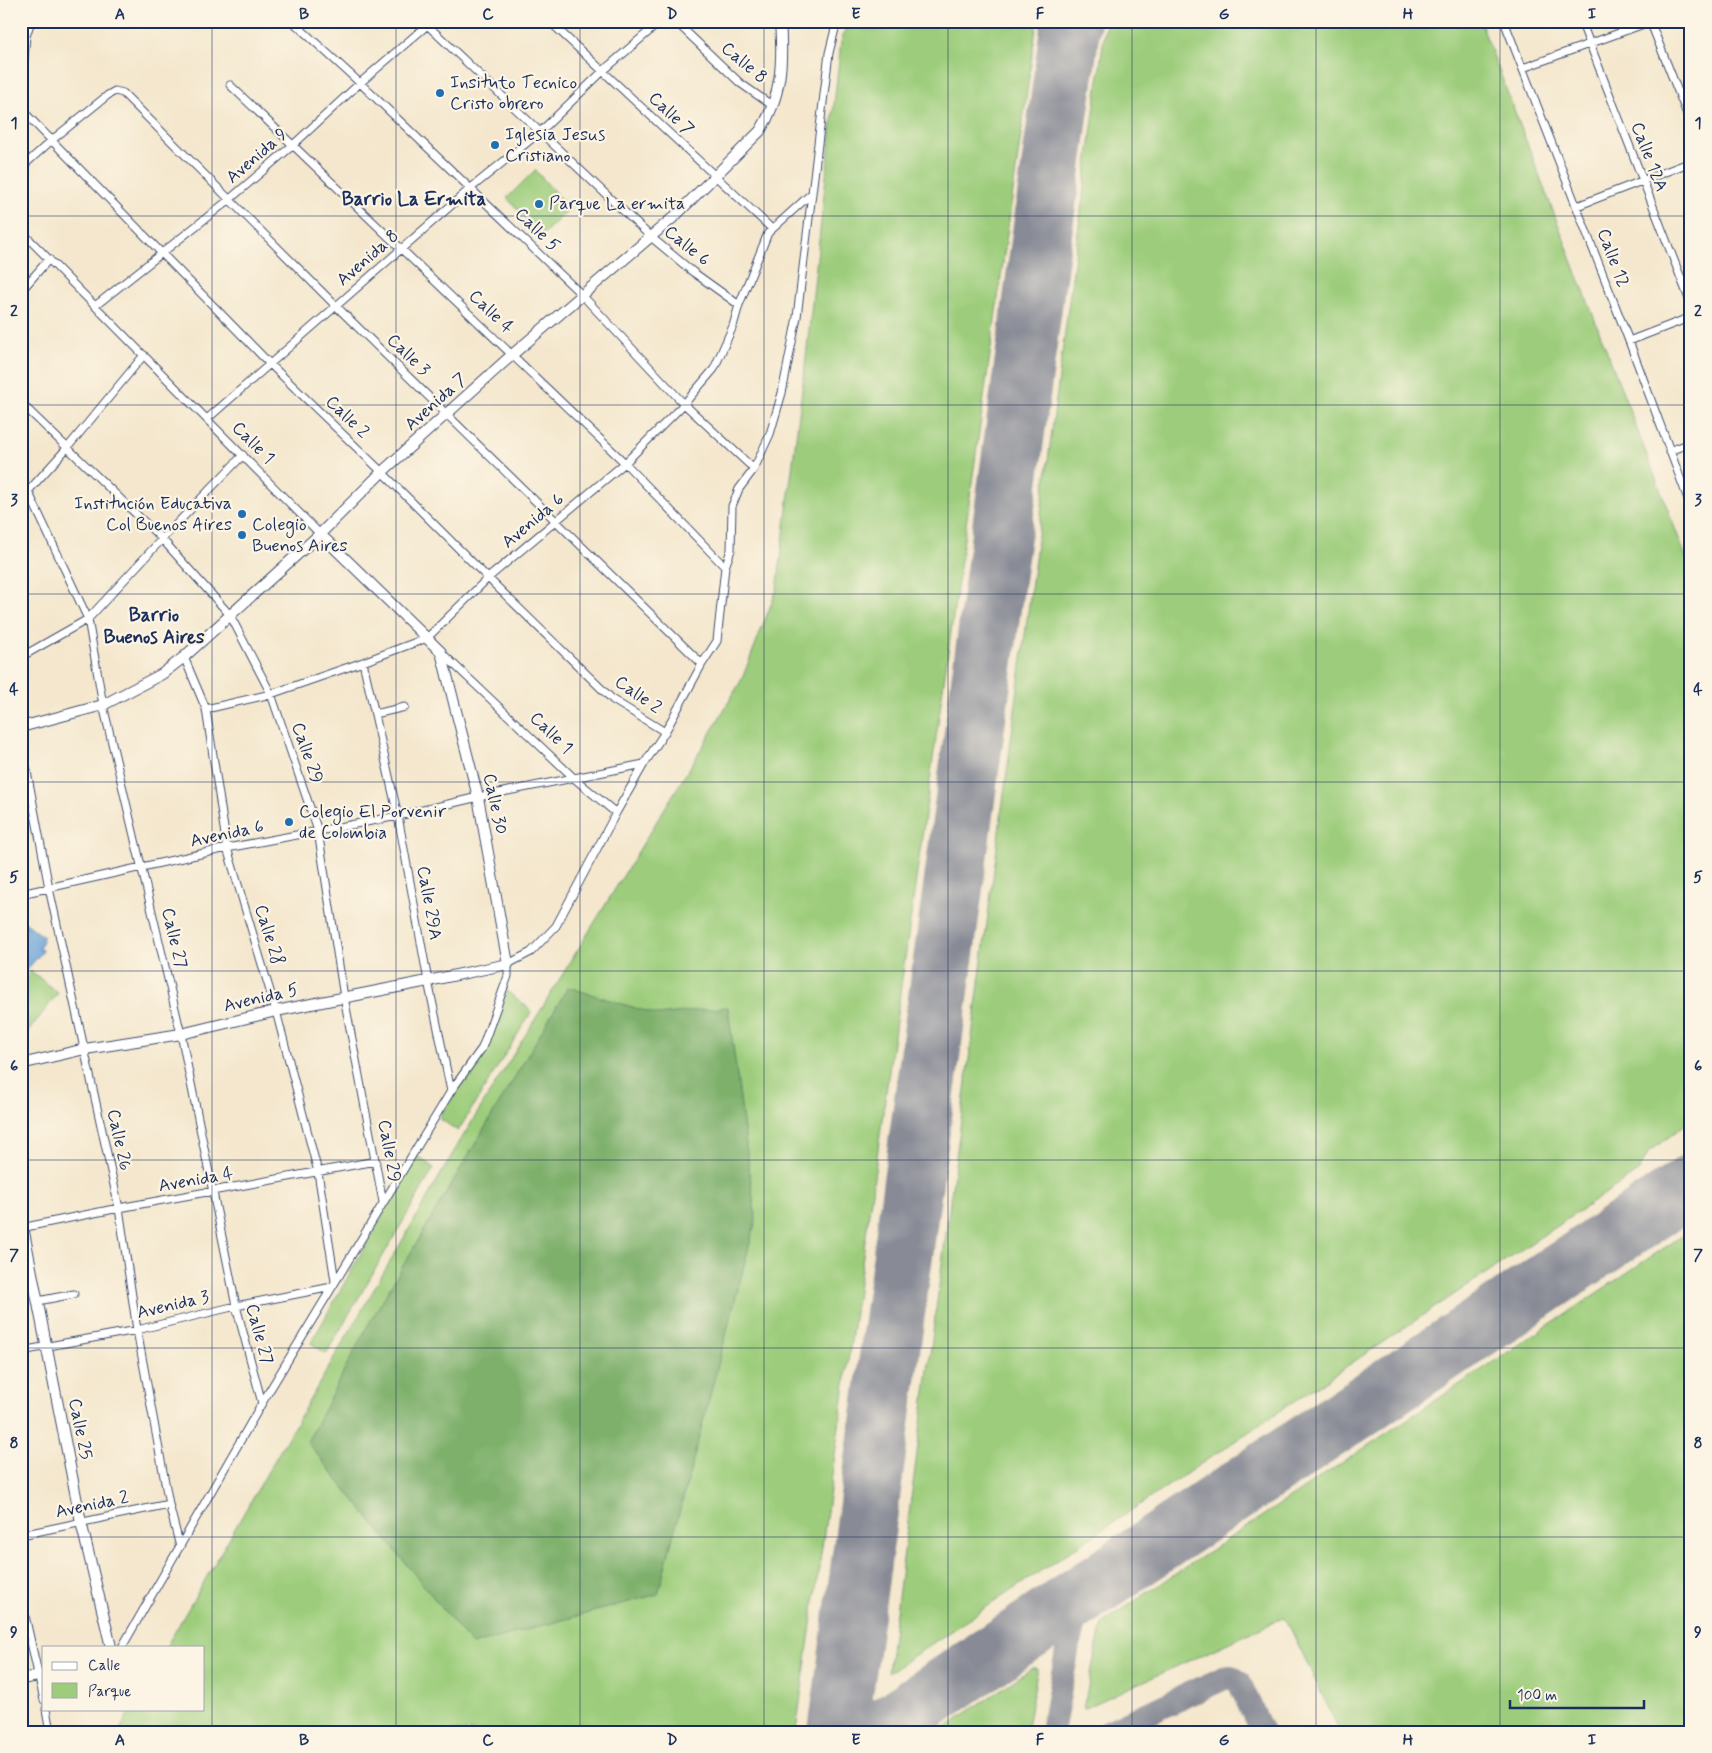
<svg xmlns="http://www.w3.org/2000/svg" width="1712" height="1753" font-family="Mynerve,sans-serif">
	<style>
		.green { fill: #9dcd7c; stroke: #5c7e6d }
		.forest { fill: #7eb06c; stroke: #4c7065 }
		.water { fill: #67a3d8; stroke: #41699b }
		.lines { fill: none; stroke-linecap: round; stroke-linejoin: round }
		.taxiway { stroke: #888b96; stroke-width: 24 }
		.runway { stroke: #888b96; stroke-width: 60 }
		.street-casing { stroke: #3c4b6f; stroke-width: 9 }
		.secondary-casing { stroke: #3c4b6f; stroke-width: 12 }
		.street { stroke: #fff; stroke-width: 7 }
		.secondary { stroke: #fff; stroke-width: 10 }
		.grid { fill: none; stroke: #1b2f5e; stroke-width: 1; stroke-opacity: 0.55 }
		.poi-dot { fill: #1f6fb2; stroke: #fcf5e5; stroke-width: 2 }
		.labels { text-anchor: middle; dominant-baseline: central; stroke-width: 4.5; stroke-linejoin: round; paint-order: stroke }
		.street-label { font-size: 18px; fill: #1b2f5e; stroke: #fcf5e5 }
		.poi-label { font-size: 18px; fill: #1b2f5e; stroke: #fcf5e5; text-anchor: start }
		.neighbourhood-label { font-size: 19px; font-weight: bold; fill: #1b2f5e; stroke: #fcf5e5 }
		.neatline { fill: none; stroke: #1b2f5e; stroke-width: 2 }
		.grid-label { font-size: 16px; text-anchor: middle; font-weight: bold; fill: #1b2f5e }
	</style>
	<rect width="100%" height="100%" fill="#fcf5e5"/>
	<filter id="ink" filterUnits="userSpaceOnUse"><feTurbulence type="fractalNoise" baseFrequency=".02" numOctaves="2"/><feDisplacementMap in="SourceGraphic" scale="10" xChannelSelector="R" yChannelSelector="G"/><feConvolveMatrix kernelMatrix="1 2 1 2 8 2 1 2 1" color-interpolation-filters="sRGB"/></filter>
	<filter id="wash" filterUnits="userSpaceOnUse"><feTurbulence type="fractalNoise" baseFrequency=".0096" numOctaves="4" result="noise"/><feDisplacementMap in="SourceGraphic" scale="20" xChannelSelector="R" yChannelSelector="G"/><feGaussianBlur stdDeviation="1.12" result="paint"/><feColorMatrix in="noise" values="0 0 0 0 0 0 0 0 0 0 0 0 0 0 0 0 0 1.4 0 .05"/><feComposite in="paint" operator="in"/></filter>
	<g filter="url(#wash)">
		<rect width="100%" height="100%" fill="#f4e7cd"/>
		<path class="green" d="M848 21H1037L796 1731 119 1732 131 1709H204V1647H166L459 1143 703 746 742 679 777 589 805 366 841 42Z
			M1106 21H1480L1691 570V1120L1649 1152 1639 1171 888 1673Z
			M535 170 570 209 542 235 507 198Z
			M31 971 58 993 21 1041V984Z
			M507 991 532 1011 458 1131 439 1118 483 1047Z
			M416 1155 434 1168 326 1354 311 1343Z
			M1691 1230V1710L1673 1732H1340L1285 1617 1083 1709 1102 1623Z
			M1031 1669H1037V1673L1026 1732H938Z"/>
		<path class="forest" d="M568 987 658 1015 728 1007 756 1220 658 1594 472 1645 307 1442 368 1325Z"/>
		<path class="water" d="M21 919 44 937 42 939 43 941 39 948 43 951 25 972 21 970Z"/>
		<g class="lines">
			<path class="taxiway" d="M1040 1622C1057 1622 1064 1630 1068 1646
				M839 1724 840 1732
				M1052 1732 1068 1646 1082 1594
				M1108 1732 1224 1678 1231 1677 1239 1682 1262 1732"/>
			<path class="runway" d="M838 1732 1071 21
				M878 1732 1691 1185"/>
		</g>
	</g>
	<g filter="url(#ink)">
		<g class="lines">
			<g class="street-casing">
				<path id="street" d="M292 21 360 83 582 295 684 404 754 469
					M423 21 651 237 693 272 739 305
					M549 21 772 229
					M675 21 740 83 773 106
					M1504 21 1629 341 1691 507
					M1581 21 1691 304
					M1650 21 1691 124
					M1523 68 1652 21
					M230 85 625 463 725 567
					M21 92 26 36 31 21
					M21 109 270 364 382 472 488 578 613 700 665 732
					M21 168 52 140 108 95 115 91 123 93 336 306 702 664
					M1577 206 1691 162
					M21 231 320 534
					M21 291 49 259
					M95 306 230 199 293 145 360 83 432 21
					M1629 341 1691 317
					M21 403 162 539 230 615 271 694 318 831 344 997 383 1202
					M207 419 471 188 540 132 603 71 661 21
					M1669 451 1691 443
					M28 491 88 619 103 705 181 1034 236 1306 262 1403
					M21 499 68 447 144 355
					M442 653 575 779 616 813
					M21 657 88 619 162 539 243 455
					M184 657 206 709 227 848 276 1011 318 1172 335 1281
					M363 662 398 816 428 981 451 1091
					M206 709 271 694 363 662 427 638 488 578 625 463 684 404 714 369 733 326 739 305 768 233 812 193
					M375 714 405 707
					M21 740 49 888 119 1208 137 1330 169 1504 180 1547
					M21 894 227 848 398 816 478 797 644 764
					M21 1228 119 1208 376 1161
					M38 1301 74 1294
					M21 1351 137 1330 236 1306 332 1287
					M21 1535 169 1504
					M21 1598 44 1700
					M122 1647 262 1403 451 1091 482 1048 508 976V964L531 952 556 926 616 813 644 764 665 732 702 664 717 641 725 567 731 550 732 506 739 489 754 469 770 434 782 393 797 317 829 53 837 21
					M46 1709 50 1732"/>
			</g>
			<g class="secondary-casing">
				<path id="secondary" d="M21 727 103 705 162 674 184 657 320 534 382 472 513 354 675 216 760 131C782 97 783 60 780 21
					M21 1064 85 1049 181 1034 276 1011 428 981 508 964 478 797 441 652 320 534
					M21 1217 81 1522 111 1647
					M21 1679 44 1675"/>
			</g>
			<use href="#street" class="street"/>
			<use href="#secondary" class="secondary"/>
		</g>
	</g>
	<path class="grid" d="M212 21V1732M396 21V1732M580 21V1732M764 21V1732M948 21V1732M1132 21V1732M1316 21V1732M1500 21V1732M21 216H1691M21 405H1691M21 594H1691M21 782H1691M21 971H1691M21 1160H1691M21 1348H1691M21 1537H1691"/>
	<g class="poi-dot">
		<circle cx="440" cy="93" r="5"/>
		<circle cx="495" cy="145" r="5"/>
		<circle cx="539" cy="204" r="5"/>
		<circle cx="242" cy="514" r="5"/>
		<circle cx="242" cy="535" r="5"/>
		<circle cx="289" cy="822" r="5"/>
	</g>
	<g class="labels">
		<g class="street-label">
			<text transform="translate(744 63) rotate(40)">Calle 8</text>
			<text transform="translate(671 114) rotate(43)">Calle 7</text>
			<text transform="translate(257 156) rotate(-41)">Avenida 9</text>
			<text transform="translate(1649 157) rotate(69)">Calle 12A</text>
			<text transform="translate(537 230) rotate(44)">Calle 5</text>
			<text transform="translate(687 246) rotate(39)">Calle 6</text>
			<text transform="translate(368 258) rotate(-41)">Avenida 8</text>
			<text transform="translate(1613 258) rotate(69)">Calle 12</text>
			<text transform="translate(491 312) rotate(44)">Calle 4</text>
			<text transform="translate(408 355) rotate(44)">Calle 3</text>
			<text transform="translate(436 402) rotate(-42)">Avenida 7</text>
			<text transform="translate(347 417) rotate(44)">Calle 2</text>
			<text transform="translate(253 443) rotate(45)">Calle 1</text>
			<text transform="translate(533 521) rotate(-40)">Avenida 6</text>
			<text transform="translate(638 695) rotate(35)">Calle 2</text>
			<text transform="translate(551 733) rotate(44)">Calle 1</text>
			<text transform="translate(307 753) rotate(71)">Calle 29</text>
			<text transform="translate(495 804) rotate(78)">Calle 30</text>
			<text transform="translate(227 834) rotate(-12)">Avenida 6</text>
			<text transform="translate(429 903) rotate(80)">Calle 29A</text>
			<text transform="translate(269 935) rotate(73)">Calle 28</text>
			<text transform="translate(174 938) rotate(77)">Calle 27</text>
			<text transform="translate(261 998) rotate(-13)">Avenida 5</text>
			<text transform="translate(119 1140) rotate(78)">Calle 26</text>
			<text transform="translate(389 1151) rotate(80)">Calle 29</text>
			<text transform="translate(196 1180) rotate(-10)">Avenida 4</text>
			<text transform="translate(173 1305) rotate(-13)">Avenida 3</text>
			<text transform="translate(259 1334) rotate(75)">Calle 27</text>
			<text transform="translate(80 1429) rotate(79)">Calle 25</text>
			<text transform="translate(92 1505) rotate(-12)">Avenida 2</text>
		</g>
		<g class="poi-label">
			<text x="450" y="83">Insituto Tecnico<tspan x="450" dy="21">Cristo obrero</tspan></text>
			<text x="505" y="135">Iglesia Jesus<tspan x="505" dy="21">Cristiano</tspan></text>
			<text x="549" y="204">Parque La ermita</text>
			<text x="232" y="504" text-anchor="end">Institución Educativa<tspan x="232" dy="21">Col Buenos Aires</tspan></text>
			<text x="252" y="525">Colegio<tspan x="252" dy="21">Buenos Aires</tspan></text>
			<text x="299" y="812">Colegio El Porvenir<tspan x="299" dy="21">de Colombia</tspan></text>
		</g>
		<g class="neighbourhood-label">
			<text x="414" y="199">Barrio La Ermita</text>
			<text x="154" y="615">Barrio<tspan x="154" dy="22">Buenos Aires</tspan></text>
		</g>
	</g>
	<rect width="1712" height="1753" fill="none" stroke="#fcf5e5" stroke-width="55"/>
	<rect x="42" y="1646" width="162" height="65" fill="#fcf5e5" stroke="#a2a6af"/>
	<rect x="52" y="1662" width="25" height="8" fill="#ffffff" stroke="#a2a6af"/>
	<text x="88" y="1670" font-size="15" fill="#1b2f5e">Calle</text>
	<rect x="52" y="1683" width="25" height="15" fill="#9dcd7c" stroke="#a2a6af"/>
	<text x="88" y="1696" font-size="15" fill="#1b2f5e">Parque</text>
	<path d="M1510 1700v8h134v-8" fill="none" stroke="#1b2f5e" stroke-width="2.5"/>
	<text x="1517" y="1700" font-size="15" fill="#1b2f5e" stroke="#fcf5e5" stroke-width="4" paint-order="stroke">100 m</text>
	<rect x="28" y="28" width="1656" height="1698" class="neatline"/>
	<g class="grid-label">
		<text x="120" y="19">A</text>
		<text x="304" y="19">B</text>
		<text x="488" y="19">C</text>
		<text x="672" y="19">D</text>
		<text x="856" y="19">E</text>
		<text x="1040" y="19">F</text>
		<text x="1224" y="19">G</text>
		<text x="1408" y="19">H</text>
		<text x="1592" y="19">I</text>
		<text x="14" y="128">1</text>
		<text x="1698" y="128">1</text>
		<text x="14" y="316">2</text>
		<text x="1698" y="316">2</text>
		<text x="14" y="505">3</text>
		<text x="1698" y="505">3</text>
		<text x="14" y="694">4</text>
		<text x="1698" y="694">4</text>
		<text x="14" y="882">5</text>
		<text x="1698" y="882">5</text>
		<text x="14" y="1071">6</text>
		<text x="1698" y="1071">6</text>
		<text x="14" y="1260">7</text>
		<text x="1698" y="1260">7</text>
		<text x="14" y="1448">8</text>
		<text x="1698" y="1448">8</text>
		<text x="14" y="1637">9</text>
		<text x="1698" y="1637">9</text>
		<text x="120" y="1745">A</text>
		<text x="304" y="1745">B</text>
		<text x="488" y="1745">C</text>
		<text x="672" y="1745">D</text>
		<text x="856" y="1745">E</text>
		<text x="1040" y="1745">F</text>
		<text x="1224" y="1745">G</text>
		<text x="1408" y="1745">H</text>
		<text x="1592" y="1745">I</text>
	</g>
</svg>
